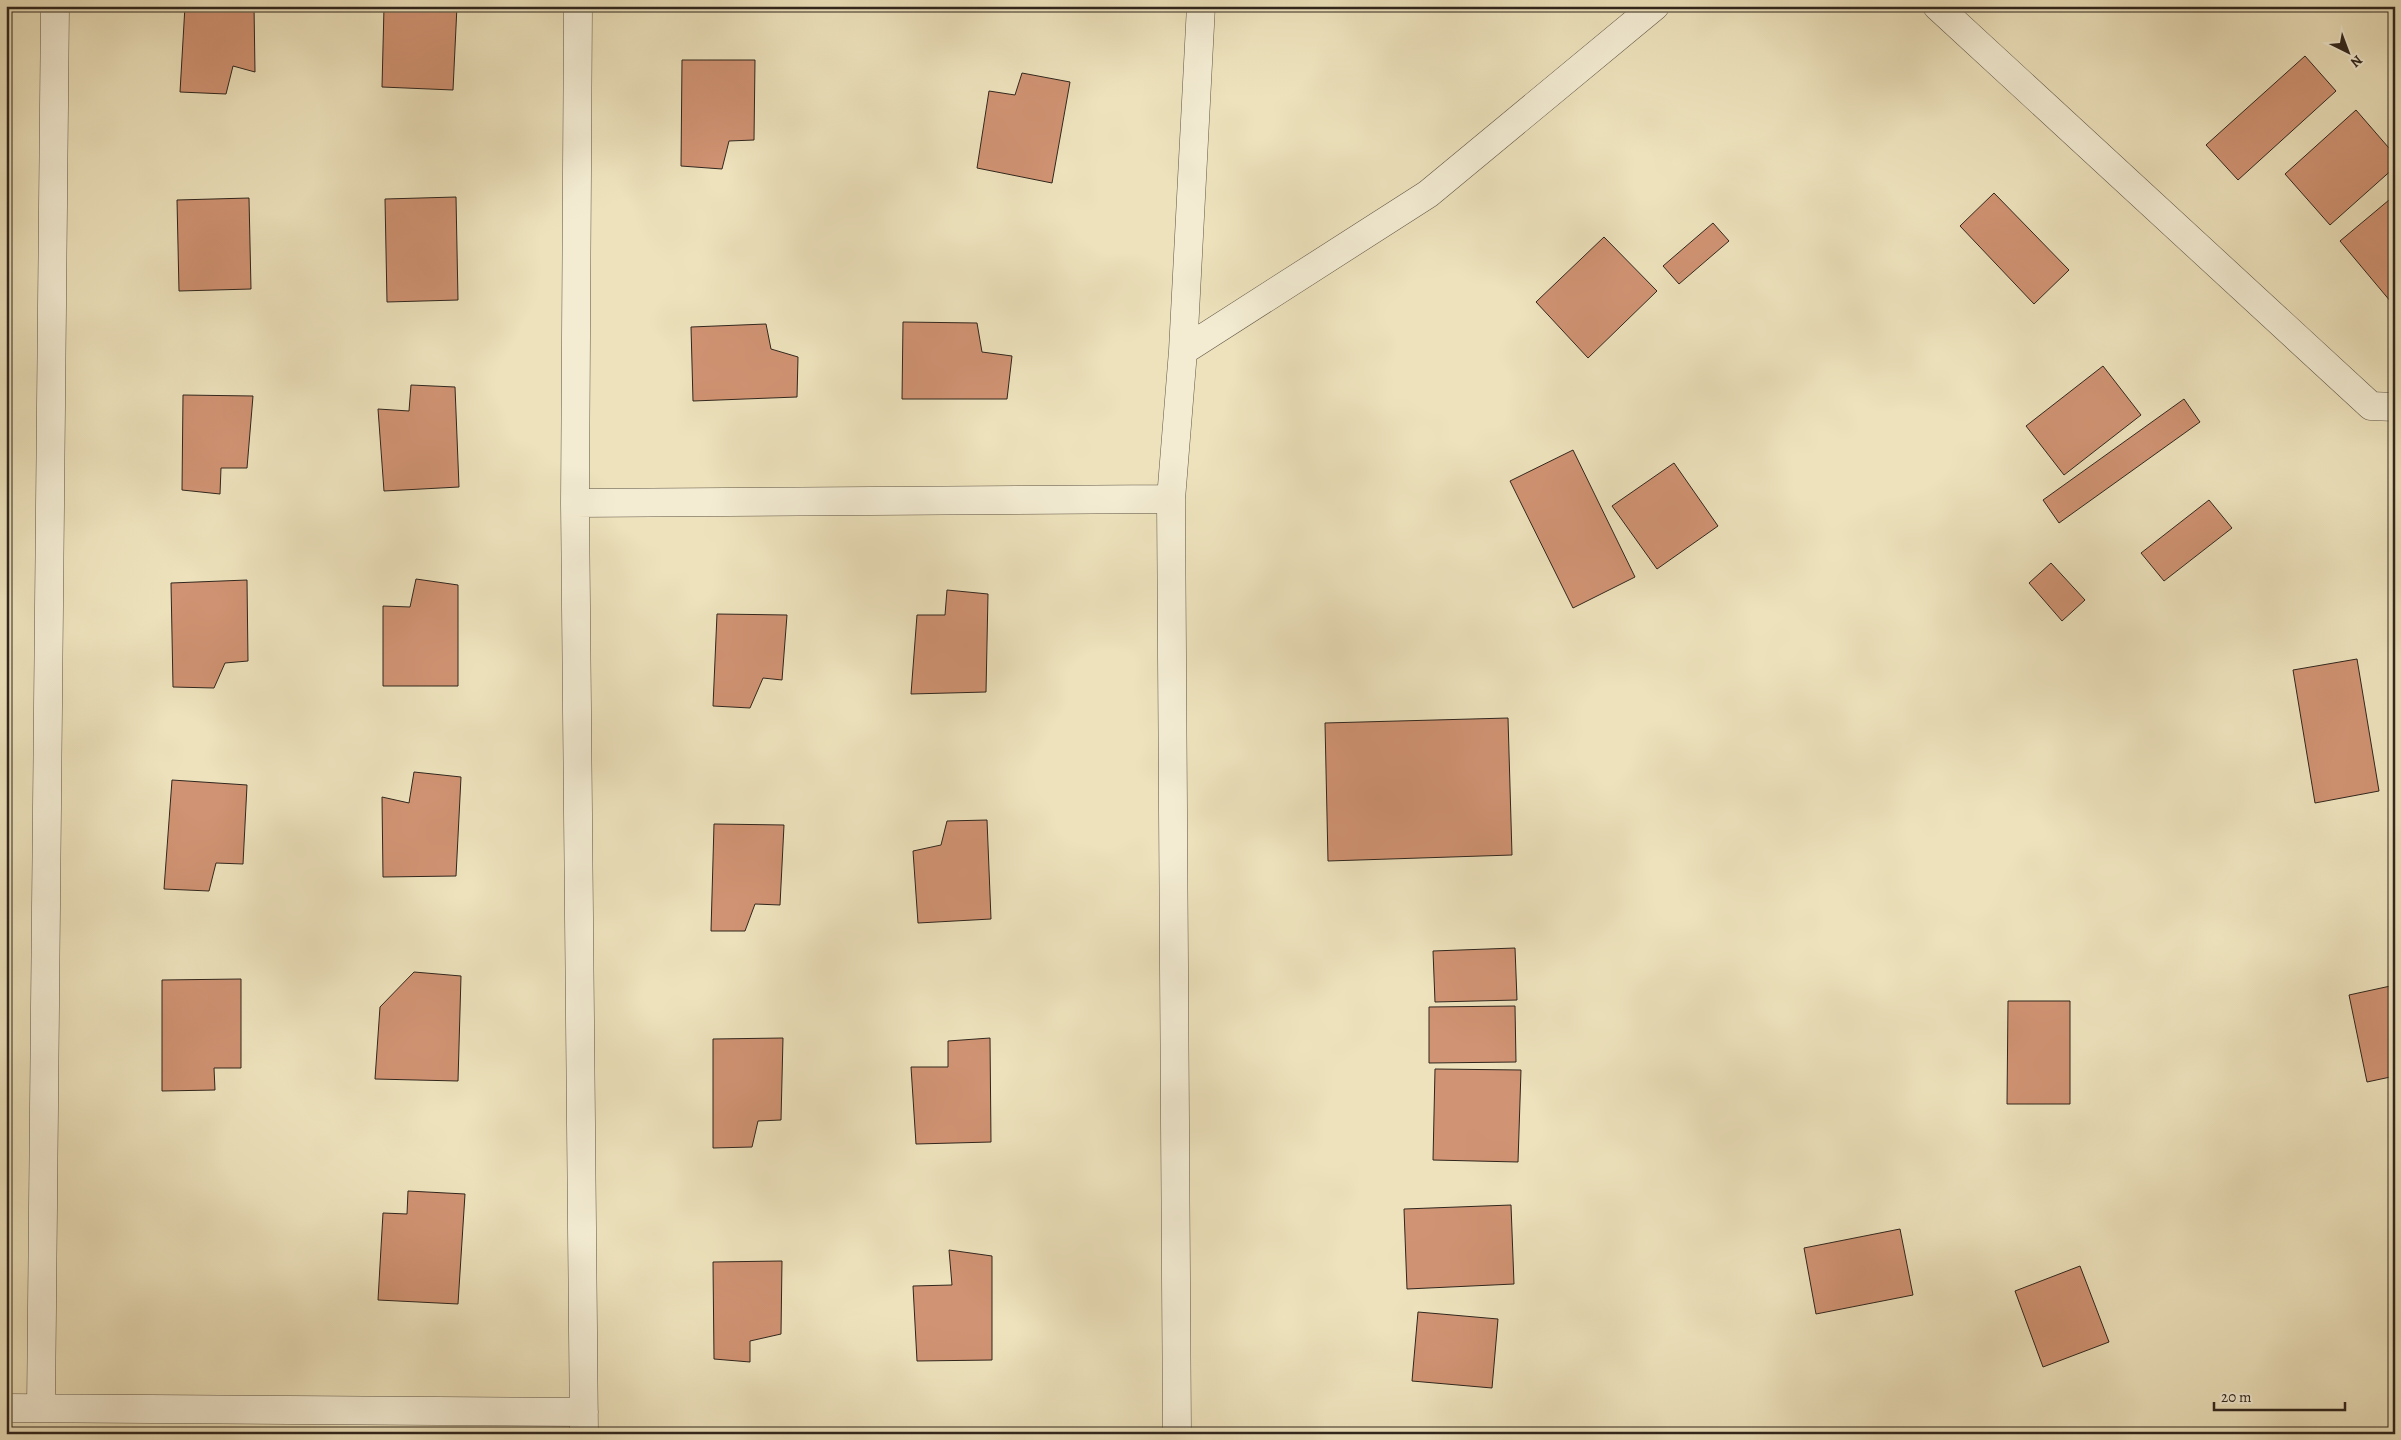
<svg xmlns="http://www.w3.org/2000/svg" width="2401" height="1440" font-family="Alegreya,serif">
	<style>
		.building { fill: #d09373; stroke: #30261d }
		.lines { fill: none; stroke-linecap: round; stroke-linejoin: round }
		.minor-casing { stroke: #5f5545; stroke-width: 29 }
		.minor { stroke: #f3ecd3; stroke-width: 28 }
	</style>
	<rect width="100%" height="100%" fill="#ede2bc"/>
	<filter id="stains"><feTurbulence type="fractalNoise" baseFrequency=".004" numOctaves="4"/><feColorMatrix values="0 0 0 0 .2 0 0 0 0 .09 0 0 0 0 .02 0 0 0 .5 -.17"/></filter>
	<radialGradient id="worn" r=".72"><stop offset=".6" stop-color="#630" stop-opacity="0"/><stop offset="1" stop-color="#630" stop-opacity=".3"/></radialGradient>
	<path class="building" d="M185 6H254L255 72 233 66 226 94 180 92Z
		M457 6 453 90 382 87 384 7Z
		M2305 56 2336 91 2238 180 2206 145Z
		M682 60H755L754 140 729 141 722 169 681 166Z
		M1022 73 1070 82 1052 183 977 168 989 91 1015 95Z
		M2356 110 2395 155V167L2330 225 2285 174Z
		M1994 193 2069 270 2034 304 1960 226Z
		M2395 195V299L2391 302 2340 241Z
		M456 197 458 300 387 302 385 199Z
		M249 198 251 289 179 291 177 200Z
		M1713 223 1729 241 1679 284 1663 266Z
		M1604 237 1657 291 1588 358 1536 302Z
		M903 322 977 323 982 352 1012 356 1007 399H902Z
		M766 324 771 349 798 357 797 397 693 401 691 327Z
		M2103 366 2141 415 2064 475 2026 426Z
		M411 385 455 387 459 487 384 491 378 409 409 411Z
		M183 395 253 396 247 468H221L220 494 182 490Z
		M2184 399 2200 422 2059 523 2043 500Z
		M1573 450 1635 577 1573 608 1510 481Z
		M1674 463 1718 526 1657 569 1612 506Z
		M2209 500 2232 528 2164 581 2141 553Z
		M2051 563 2085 600 2062 621 2029 583Z
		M416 579 458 585V686H383V606L410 607Z
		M247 580 248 661 225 663 214 688 173 687 171 583Z
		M947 590 988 594 986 692 911 694 917 615H945Z
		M717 614 787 615 782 680 763 678 750 708 713 706Z
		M2357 659 2379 791 2315 803 2293 670Z
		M1508 718 1512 855 1328 861 1325 723Z
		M414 772 461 777 456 876 383 877 382 797 409 803Z
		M172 780 247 785 243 864 216 863 209 891 164 889Z
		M987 820 991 919 918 923 913 851 941 845 947 821Z
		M714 824 784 825 780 905 755 904 745 931H711Z
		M1515 948 1517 1000 1435 1002 1433 951Z
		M414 972 461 976 458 1081 375 1079 380 1007Z
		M241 979V1068H214L215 1090 162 1091V980Z
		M2395 985V1076L2367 1082 2349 995Z
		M2008 1001H2070V1104H2007Z
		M1515 1006 1516 1062 1429 1063V1007Z
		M783 1038 781 1120 758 1121 752 1147 713 1148V1039Z
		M990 1038 991 1142 916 1144 911 1067H948V1041Z
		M1435 1069 1521 1070 1518 1162 1433 1160Z
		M408 1191 465 1194 458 1304 378 1300 383 1213 407 1214Z
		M1511 1205 1514 1284 1407 1289 1404 1209Z
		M1900 1229 1913 1295 1816 1314 1804 1248Z
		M949 1250 992 1256V1360L917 1361 913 1286 952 1285Z
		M782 1261 781 1334 750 1341V1362L714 1359 713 1262Z
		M2080 1266 2109 1342 2043 1367 2015 1291Z
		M1418 1312 1498 1319 1492 1388 1412 1381Z"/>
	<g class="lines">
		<g class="minor-casing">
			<path id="minor" d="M578 6 575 503 584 1434
				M1937 6 2371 406 2395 407
				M1183 351 1428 194 1655 6
				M575 503 1171 499
				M6 1408 584 1412
				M41 1408 55 6
				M1177 1434 1171 499 1183 351 1201 6"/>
		</g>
		<use href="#minor" class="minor"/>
	</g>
	<rect width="2401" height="1440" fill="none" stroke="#ede2bc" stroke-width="25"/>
	<rect x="8" y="8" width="2386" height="1425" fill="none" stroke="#30261d" stroke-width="2.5"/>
	<rect x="12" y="12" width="2376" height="1415" fill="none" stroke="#30261d"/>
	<g transform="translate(2348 52) rotate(138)" stroke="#f3ecd3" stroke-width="4" paint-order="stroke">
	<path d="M0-4L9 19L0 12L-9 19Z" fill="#30261d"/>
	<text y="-8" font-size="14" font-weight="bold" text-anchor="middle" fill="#30261d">N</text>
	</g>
	<path d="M2214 1402v8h131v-8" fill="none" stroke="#30261d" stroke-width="2.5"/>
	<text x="2221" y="1402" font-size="15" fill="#30261d" stroke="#f3ecd3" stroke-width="4" paint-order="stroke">20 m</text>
	<rect width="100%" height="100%" filter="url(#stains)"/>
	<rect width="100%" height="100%" fill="url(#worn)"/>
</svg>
